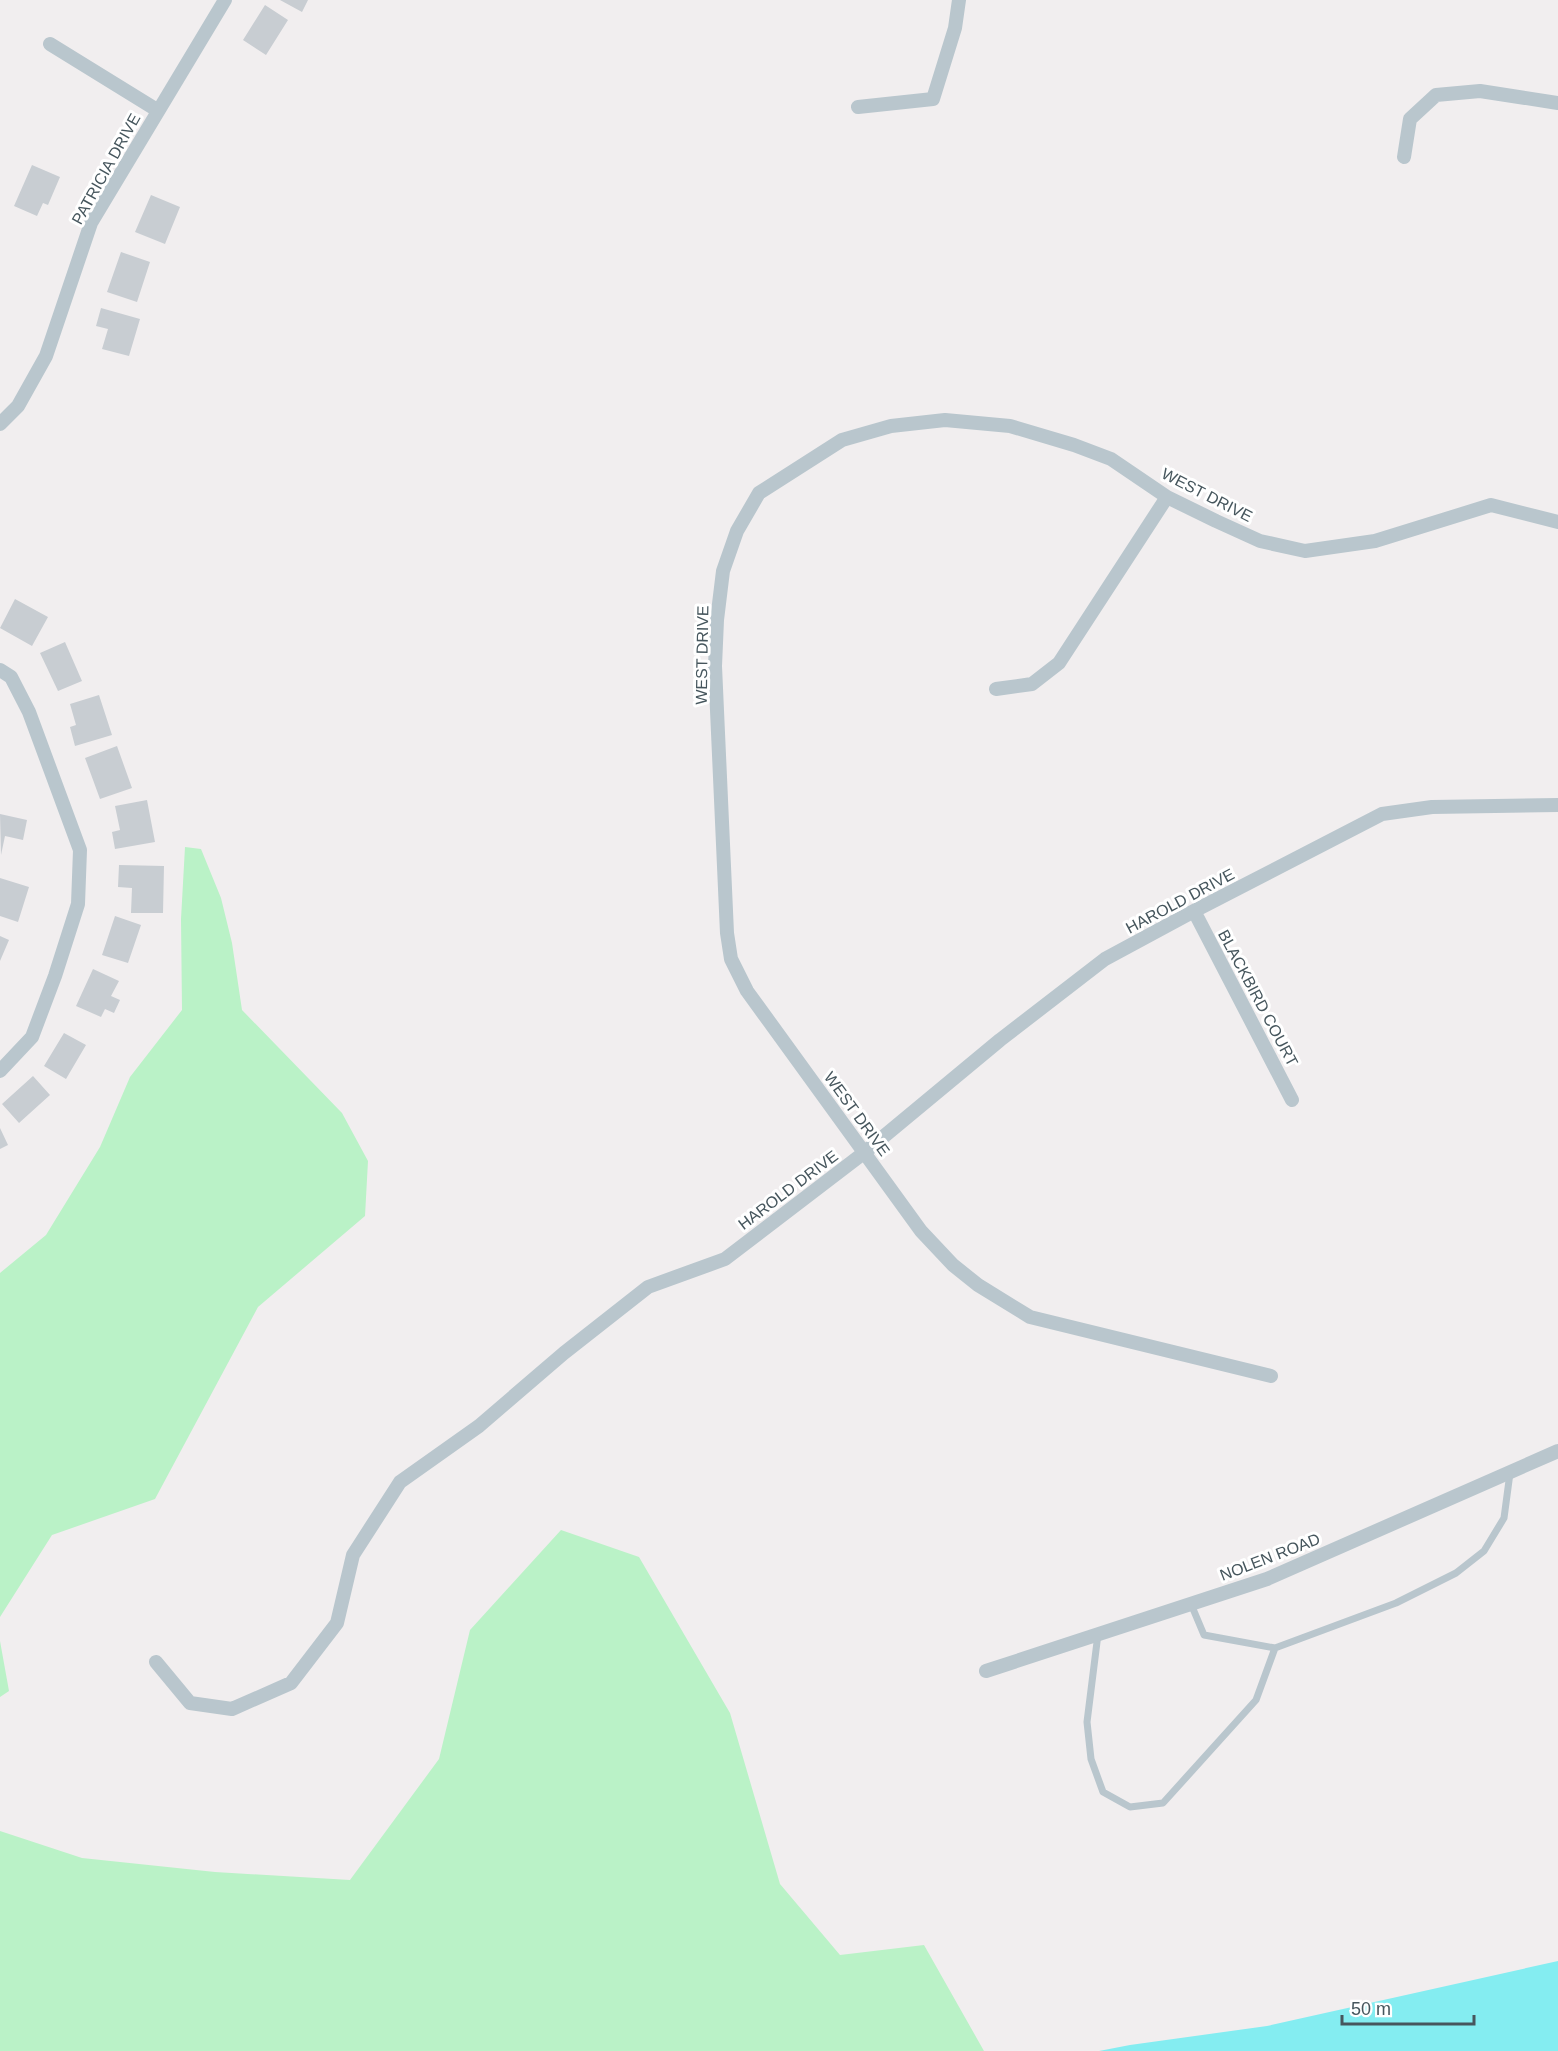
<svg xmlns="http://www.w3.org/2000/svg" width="1558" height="2051" font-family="Arial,sans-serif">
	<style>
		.green { fill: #baf2c7 }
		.water { fill: #84edf1 }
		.building { fill: #c8cdd2 }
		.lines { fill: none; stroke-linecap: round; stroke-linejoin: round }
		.lane { stroke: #b9c6cd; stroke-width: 7 }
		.street { stroke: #b9c6cd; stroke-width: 14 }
		.labels { text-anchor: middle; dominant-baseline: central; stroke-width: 6; stroke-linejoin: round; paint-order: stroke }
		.street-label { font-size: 16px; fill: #46565d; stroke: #fff }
	</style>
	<rect width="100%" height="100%" fill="#f1eeef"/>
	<path class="green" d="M185 847 201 849 221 898 232 943 242 1010 342 1113 368 1161 365 1216 258 1307 155 1499 52 1535 0 1617V1273L46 1235 100 1147 130 1077 182 1010 181 919Z
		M561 1530 639 1557 730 1713 780 1884 840 1955 924 1945 984 2051H0V1831L82 1858 215 1872 350 1880 439 1759 470 1630Z
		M0 1641 9 1691 0 1697Z"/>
	<path class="water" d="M1558 1961V2051H1099L1130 2045 1267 2026Z"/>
	<path class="building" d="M280 0H308L302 12Z
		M265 5 288 20 266 55 243 40Z
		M32 165 60 177 48 205 43 203 37 216 14 206Z
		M151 195 180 207 165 244 135 232Z
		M121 252 150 262 137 302 107 292Z
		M101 308 140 319 129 356 102 349 108 329 96 326Z
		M15 599 48 617 32 646 0 628Z
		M65 642 82 681 58 691 40 653Z
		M99 695 112 735 75 746 70 727 76 725 70 704Z
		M117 746 132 788 100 799 85 758Z
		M147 800 155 842 115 849 112 832 120 830 115 806Z
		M0 814 27 820 23 840 5 836 1 855Z
		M119 865 164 866 163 913H131L132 888 118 887Z
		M0 878 29 887 18 922 0 916Z
		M115 916 141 925 128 963 102 955Z
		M0 936 9 940 0 961Z
		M93 969 119 981 111 996 120 1000 114 1013 105 1009 101 1017 76 1006Z
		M64 1033 86 1045 66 1079 44 1066Z
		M33 1076 50 1095 19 1123 2 1104Z
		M0 1128 8 1145 0 1149Z"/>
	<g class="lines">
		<path class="lane" d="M1191 1604 1204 1635 1275 1648
			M1098 1634 1087 1722 1091 1759 1103 1792 1130 1807 1163 1803 1256 1700 1275 1648 1396 1603 1456 1573 1484 1551 1504 1518 1510 1473"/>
		<path class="street" d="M50 44 157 110
			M858 107 933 99 955 28 959 0
			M1404 157 1410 119 1436 95 1480 91 1558 103
			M0 424 18 406 46 356 91 223 225 0
			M0 670 11 677 29 712 80 850 78 904 55 976 32 1037 0 1071
			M996 689 1032 684 1059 663 1167 497
			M1194 911 1292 1100
			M1271 1376 1030 1317 978 1285 953 1265 921 1231 747 991 731 959 727 933 715 666 717 620 723 571 737 531 759 493 842 440 891 426 945 420 1010 426 1074 445 1111 459 1167 497 1216 521 1260 541 1305 551 1375 541 1491 505 1558 522
			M156 1662 190 1703 232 1709 291 1683 337 1623 353 1555 400 1482 479 1426 564 1353 648 1287 725 1259 865 1152 1000 1040 1105 959 1194 911 1382 814 1432 807 1558 805
			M986 1671 1267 1579 1558 1451"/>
	</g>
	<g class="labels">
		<g class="street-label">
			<text transform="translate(106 169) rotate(-61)">PATRICIA DRIVE</text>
			<text transform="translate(1207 495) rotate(27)">WEST DRIVE</text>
			<text transform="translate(702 655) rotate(-89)">WEST DRIVE</text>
			<text transform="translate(1180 901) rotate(-28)">HAROLD DRIVE</text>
			<text transform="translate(1258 998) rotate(62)">BLACKBIRD COURT</text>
			<text transform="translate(857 1114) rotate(54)">WEST DRIVE</text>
			<text transform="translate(788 1190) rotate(-37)">HAROLD DRIVE</text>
			<text transform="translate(1270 1557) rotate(-21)">NOLEN ROAD</text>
		</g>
	</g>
	<path d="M1342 2015v9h132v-9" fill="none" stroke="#46565d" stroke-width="3"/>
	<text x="1351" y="2015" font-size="18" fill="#46565d" stroke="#ffffff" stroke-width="4.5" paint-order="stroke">50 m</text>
</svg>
